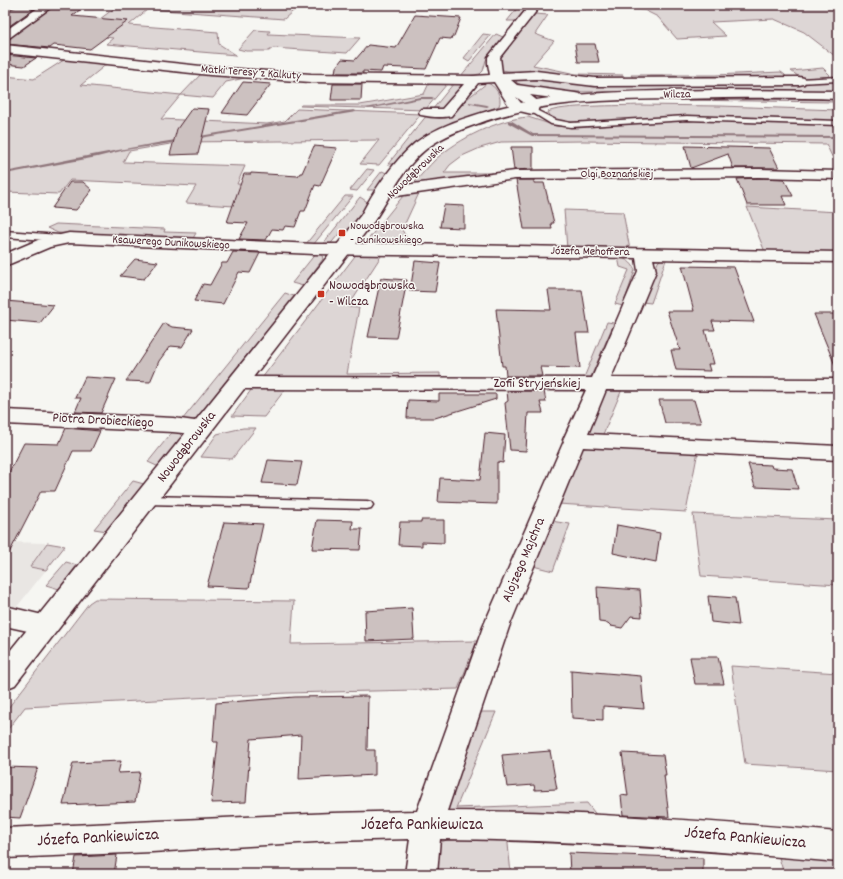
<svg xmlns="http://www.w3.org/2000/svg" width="843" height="879" font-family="Dekko,sans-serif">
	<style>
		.built { fill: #e9e6e3 }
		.green { fill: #ddd6d5; stroke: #947a80 }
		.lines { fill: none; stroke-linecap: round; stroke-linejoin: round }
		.stream { fill: #8e747a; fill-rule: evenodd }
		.building { fill: #ccc1c0; stroke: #4a1f2b }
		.service-casing { stroke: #4a1f2b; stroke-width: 3 }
		.minor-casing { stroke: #4a1f2b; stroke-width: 3 }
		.tertiary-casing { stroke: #4a1f2b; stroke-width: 3 }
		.service { fill: #f6f6f2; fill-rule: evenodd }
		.minor { fill: #f6f6f2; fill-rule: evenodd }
		.tertiary { fill: #f6f6f2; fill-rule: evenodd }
		.poi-dot { fill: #c8321e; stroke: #f6f6f2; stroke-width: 1.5 }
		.labels { text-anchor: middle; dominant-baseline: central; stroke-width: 3; stroke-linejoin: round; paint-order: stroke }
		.far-street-label { font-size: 12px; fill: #4a1f2b; stroke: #f6f6f2 }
		.far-poi-label { font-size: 12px; fill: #4a1f2b; stroke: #f6f6f2; text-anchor: start }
		.poi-label { font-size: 14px; fill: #4a1f2b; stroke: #f6f6f2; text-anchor: start }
		.street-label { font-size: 14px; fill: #4a1f2b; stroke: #f6f6f2 }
		.near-street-label { font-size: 17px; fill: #4a1f2b; stroke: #f6f6f2 }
	</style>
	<rect width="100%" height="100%" fill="#f6f6f2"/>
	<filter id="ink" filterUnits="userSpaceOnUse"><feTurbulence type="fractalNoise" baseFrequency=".025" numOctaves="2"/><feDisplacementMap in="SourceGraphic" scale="8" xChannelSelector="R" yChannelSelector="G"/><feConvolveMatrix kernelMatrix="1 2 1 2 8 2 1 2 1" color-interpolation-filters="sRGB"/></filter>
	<g filter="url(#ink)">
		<path class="built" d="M5 542 47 543 30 566 46 570 16 608 5 605Z"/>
		<path class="green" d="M95 5H213L271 9 274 5H300L284 19 148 9 129 25 218 32 219 44 236 55 106 44 113 38 80 34 116 7Z
			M520 5H531L517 21H507Z
			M583 5H838V66L835 56 804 32 774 19 711 22 726 36 677 39 658 17 644 10Z
			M535 14 548 15 535 34 554 41 533 65 576 74 623 75 625 78 623 79 584 78 546 72 508 71 502 70 500 66 501 57Z
			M255 30 270 31 268 34 360 38 347 53 273 48 269 51H246L238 49Z
			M483 34 491 35 469 61 464 58Z
			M496 34 503 37 486 60 483 71 480 74 460 77Z
			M67 58 108 63 81 85 181 95 202 73 246 76 245 78 226 82 213 98 181 95 161 119 267 124 285 121 297 109 421 114 379 165 360 164 379 140 182 142 129 151 123 162 245 166 237 184 277 186 267 208 186 203 196 186 70 180 59 194 5 192V76L34 79Z
			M823 68 830 75 827 77 802 79 791 71Z
			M781 72 785 75 786 78 634 79 631 75H715Z
			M519 78C566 81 612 82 659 83 719 84 778 85 838 80V91L549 92 532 89 517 83 516 80Z
			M430 81 447 84 425 110 300 106 301 105H360L424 94Z
			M454 83 464 84V86L442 111 432 110Z
			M487 83C495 85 503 97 499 106L448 125 398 164H388L427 115H453L468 98Z
			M672 97 838 99V102L673 100Z
			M640 105 720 106 838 110V121L744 117H684L574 122C564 122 552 122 548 112 561 105 622 106 640 105Z
			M528 117 556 126 578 128 653 121 693 120 838 124V169L826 144 583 141 501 142 480 148 462 156 450 165 444 173H501C472 175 444 183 415 184V182C422 174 429 166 436 159 458 139 499 119 528 117Z
			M367 169 374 170 357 191 350 190Z
			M382 171 389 174 378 190H367Z
			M420 191 402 230 411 245H373L367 243 366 242 403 196Z
			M345 196H353L313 245H305Z
			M360 197 369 203 349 230H342L328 247 321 246Z
			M747 207 838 212V253L765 252Z
			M564 210 623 212 630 250 567 249Z
			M56 224 165 229 164 232 196 233 192 240 58 233 47 228Z
			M358 252 383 253 348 307 359 308 347 374 440 373V381L262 378Z
			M316 253 322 255 323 259 303 286 292 283Z
			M618 257C626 259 632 262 635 270L623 306 615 304 629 270 620 267Z
			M667 257 651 303 642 302 658 262 661 259Z
			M285 293 294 296 195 420H182Z
			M607 322 614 323 590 379 583 380Z
			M254 386 287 387 264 417 232 416Z
			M623 387 601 439 587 435 606 391Z
			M243 428H256L232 459 201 457 217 434Z
			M173 431 179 433 182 436 159 467 148 462Z
			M583 446 698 451 686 512 558 504Z
			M133 481 144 484 107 531 94 529Z
			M693 514 838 520V585L701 576Z
			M551 521 570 524 553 571 533 566Z
			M47 543 65 546 46 570 30 567Z
			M66 562 77 565 59 589 46 585Z
			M95 599 294 601 291 644 477 641 458 689 287 693 25 707 5 733V712L89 603Z
			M731 666 838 673V770L745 764Z
			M476 712H496L456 808 587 803 601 821 448 812 445 805Z
			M507 834 511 874H431L439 843 454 837Z
			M777 851 838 856V874H784Z"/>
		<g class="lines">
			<path class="stream" d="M420 97H432L434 98 432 99H420L368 109 366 108Z
				M469 102 487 105 489 106 487 107 471 104 469 103Z
				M354 110 356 111V112L194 139 192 138 194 137Z
				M508 121H512L533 134 838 136V138L532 136 508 123Z
				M182 139 184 140V141L125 150 97 157 5 174V172C64 161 123 148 182 139Z"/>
		</g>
		<path class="building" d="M19 5H39L5 29V12Z
			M55 5H86L72 16 128 21 90 49 54 45 50 48 5 44V41Z
			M415 15 461 18 454 36H452L451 39 440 38 426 69 383 67 381 72 363 71V73H335L336 67 342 59 355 60 368 45 396 48Z
			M575 44H595L599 62H578Z
			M5 55 36 58 24 66 5 64Z
			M243 82 271 84 247 115 222 113Z
			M333 84H362L361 100H331Z
			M192 108 209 109 198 154 170 155 177 129Z
			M314 146 337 148 320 186 315 185 305 211H301L295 227 285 226 283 230 272 229 266 240 239 239 248 223 227 222 244 174H251V173L298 176 300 173H302Z
			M685 146 769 148 779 168H733L728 154 691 168Z
			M511 147H533V169L514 170Z
			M759 178 784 179 793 196H782L786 205H747L737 179Z
			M516 180H534V183H544L554 223H551L552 229H524Z
			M70 182H83L92 190 76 210 52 208Z
			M444 205 464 206V228L440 227Z
			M233 252 260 253 250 273 239 272 223 304 194 301 203 284 210 285 222 263H227Z
			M135 259 158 262 144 279 120 276Z
			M415 261 440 263 435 292 410 291Z
			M682 266 734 267 754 322 712 321 715 330H705L714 364H708L710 371 676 370 671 350H680L667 311H694Z
			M381 278 407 280 396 338 368 337Z
			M548 290H582L589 333H576L580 368 540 367 542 376H506L505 366H502L496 309 551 310Z
			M5 301 54 305 40 323 5 320Z
			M814 314H838V370H837Z
			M164 323 172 327 193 329 182 347 170 346 159 361 150 382 126 381Z
			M85 377 116 379 101 413 75 412 81 398H75Z
			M507 391H544L546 402H540L543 413H528L526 451 510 450 505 403 508 401Z
			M439 394H496V399L435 418H407L408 400 439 401Z
			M659 400H694L701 423H665Z
			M66 428 100 431 91 451H73L55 491H41L5 561V480L24 443 59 444Z
			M485 433 505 435 503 463 497 462V504L438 502 440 478 480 480Z
			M268 460 302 462 297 485 262 483Z
			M748 464 771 465 772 468 792 469 798 489 755 487Z
			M317 520 353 521 352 529H362L360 550 312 549Z
			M421 520H444V543L422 542V546L398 545 400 522H421Z
			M224 522 263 524 249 588 207 586Z
			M617 525 660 533 656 562 613 553Z
			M597 587 640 590 642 617 631 616 622 628 611 626 608 623 599 622Z
			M708 596 735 598 739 625 711 622Z
			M412 608 414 639 366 641 365 611Z
			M690 657H718L724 684H695Z
			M571 670 641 676 644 709 603 706V720L572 718Z
			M368 696 367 750H375V775L299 779 301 735 251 739 246 802 211 803 218 742H213L216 703 295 697Z
			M550 751 557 789 535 790 534 785 507 787 502 755Z
			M622 753 663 755 666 775H664L669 817 623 815 621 795 628 796Z
			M121 761 118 773 140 772 135 802 63 805 73 763Z
			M5 767 38 768 20 818 5 817Z
			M569 853 703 858V874H570Z
			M117 855 114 874H73L76 857Z"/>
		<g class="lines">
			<g class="service-casing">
				<path id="service" d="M838 77V81L799 83 796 81 799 79Z
					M532 108 556 120 571 123 687 116 838 121V125L687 120 571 127 551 124 530 111 528 110Z
					M5 231 59 235 63 238 59 241 5 237Z
					M145 496 367 501 371 502 373 505 371 508 367 509 145 504 141 503 139 500 141 497Z"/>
			</g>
			<g class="minor-casing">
				<path id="minor" d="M42 5H54L9 38 5 40V31Z
					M530 5H541L500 57 502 73 536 71 595 78 799 77 804 78 805 81 804 84 799 85 595 86 536 79 511 80 517 85 575 93 580 94 582 97 580 100 575 101 530 95 540 103 537 113 532 114 511 109 494 82 478 83 451 116C442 118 430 117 421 115L419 112 421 109H442L464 84 311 82 210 75 5 53V45L210 67 311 74 474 76 490 75 488 64V57ZM516 97 526 104V105L521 103Z
					M759 169 838 171V179L759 177 515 179 397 196 392 194 389 191 392 188 397 186 515 171Z
					M69 233 314 244H401L838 252V262L653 259 656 271 611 378 838 379V391L606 390 588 434 838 446V460L583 447 509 627 447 811C577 811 708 821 838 832V862C706 850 573 840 440 839L437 874H405L410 839 332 841 152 852 5 858V828L332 813 417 811 483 627 564 441 563 440 586 390 237 389 230 387 227 383 230 379 237 377 592 378 638 271 636 258 314 254 69 243 50 247 5 266V254L38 240Z
					M5 410 173 418 209 423 212 428 209 433 202 435 173 432 5 424Z
					M5 606 55 618 59 625 55 632 46 635 5 626Z"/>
			</g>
			<g class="tertiary-casing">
				<path id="tertiary" d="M715 90 838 91V99C784 97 731 98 677 99 609 100 542 100 477 124 460 130 444 136 430 146 402 167 393 193 374 221L15 685 5 689V657L361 215C375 189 392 163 415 143 431 131 450 123 469 117 549 89 632 92 715 90Z"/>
			</g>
			<use href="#service" class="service"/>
			<use href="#minor" class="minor"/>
			<use href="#tertiary" class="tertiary"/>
		</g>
	</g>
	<g class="poi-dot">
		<rect x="338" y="229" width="8" height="8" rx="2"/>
		<rect x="317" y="290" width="8" height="8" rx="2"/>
	</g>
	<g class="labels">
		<g class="far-street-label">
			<text transform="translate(251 73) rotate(4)">Matki Teresy z Kalkuty</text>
			<text transform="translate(677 95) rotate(-1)">Wilcza</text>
			<text transform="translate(416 172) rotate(-44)">Nowodąbrowska</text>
			<text x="617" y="174">Olgi Boznańskiej</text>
			<text transform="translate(171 243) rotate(3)">Ksawerego Dunikowskiego</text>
			<text transform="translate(590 252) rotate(1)">Józefa Mehoffera</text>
		</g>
		<g class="far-poi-label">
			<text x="350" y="226">Nowodąbrowska<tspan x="350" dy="14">- Dunikowskiego</tspan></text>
		</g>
		<g class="poi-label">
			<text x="329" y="286">Nowodąbrowska<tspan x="329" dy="16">- Wilcza</tspan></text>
		</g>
		<g class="street-label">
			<text x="537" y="384">Zofii Stryjeńskiej</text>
			<text transform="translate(103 421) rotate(3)">Piotra Drobieckiego</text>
			<text transform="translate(187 447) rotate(-52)">Nowodąbrowska</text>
			<text transform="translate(524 560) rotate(-67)">Alojzego Majchra</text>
		</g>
		<g class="near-street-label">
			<text x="422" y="826">Józefa Pankiewicza</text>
			<text transform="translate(98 839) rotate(-3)">Józefa Pankiewicza</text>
			<text transform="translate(745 839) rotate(5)">Józefa Pankiewicza</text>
		</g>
	</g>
	<rect width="843" height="879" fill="none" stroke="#f6f6f2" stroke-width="20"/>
	<rect x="10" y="10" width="823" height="859" fill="none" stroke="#4a1f2b" stroke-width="1.5" filter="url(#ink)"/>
</svg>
